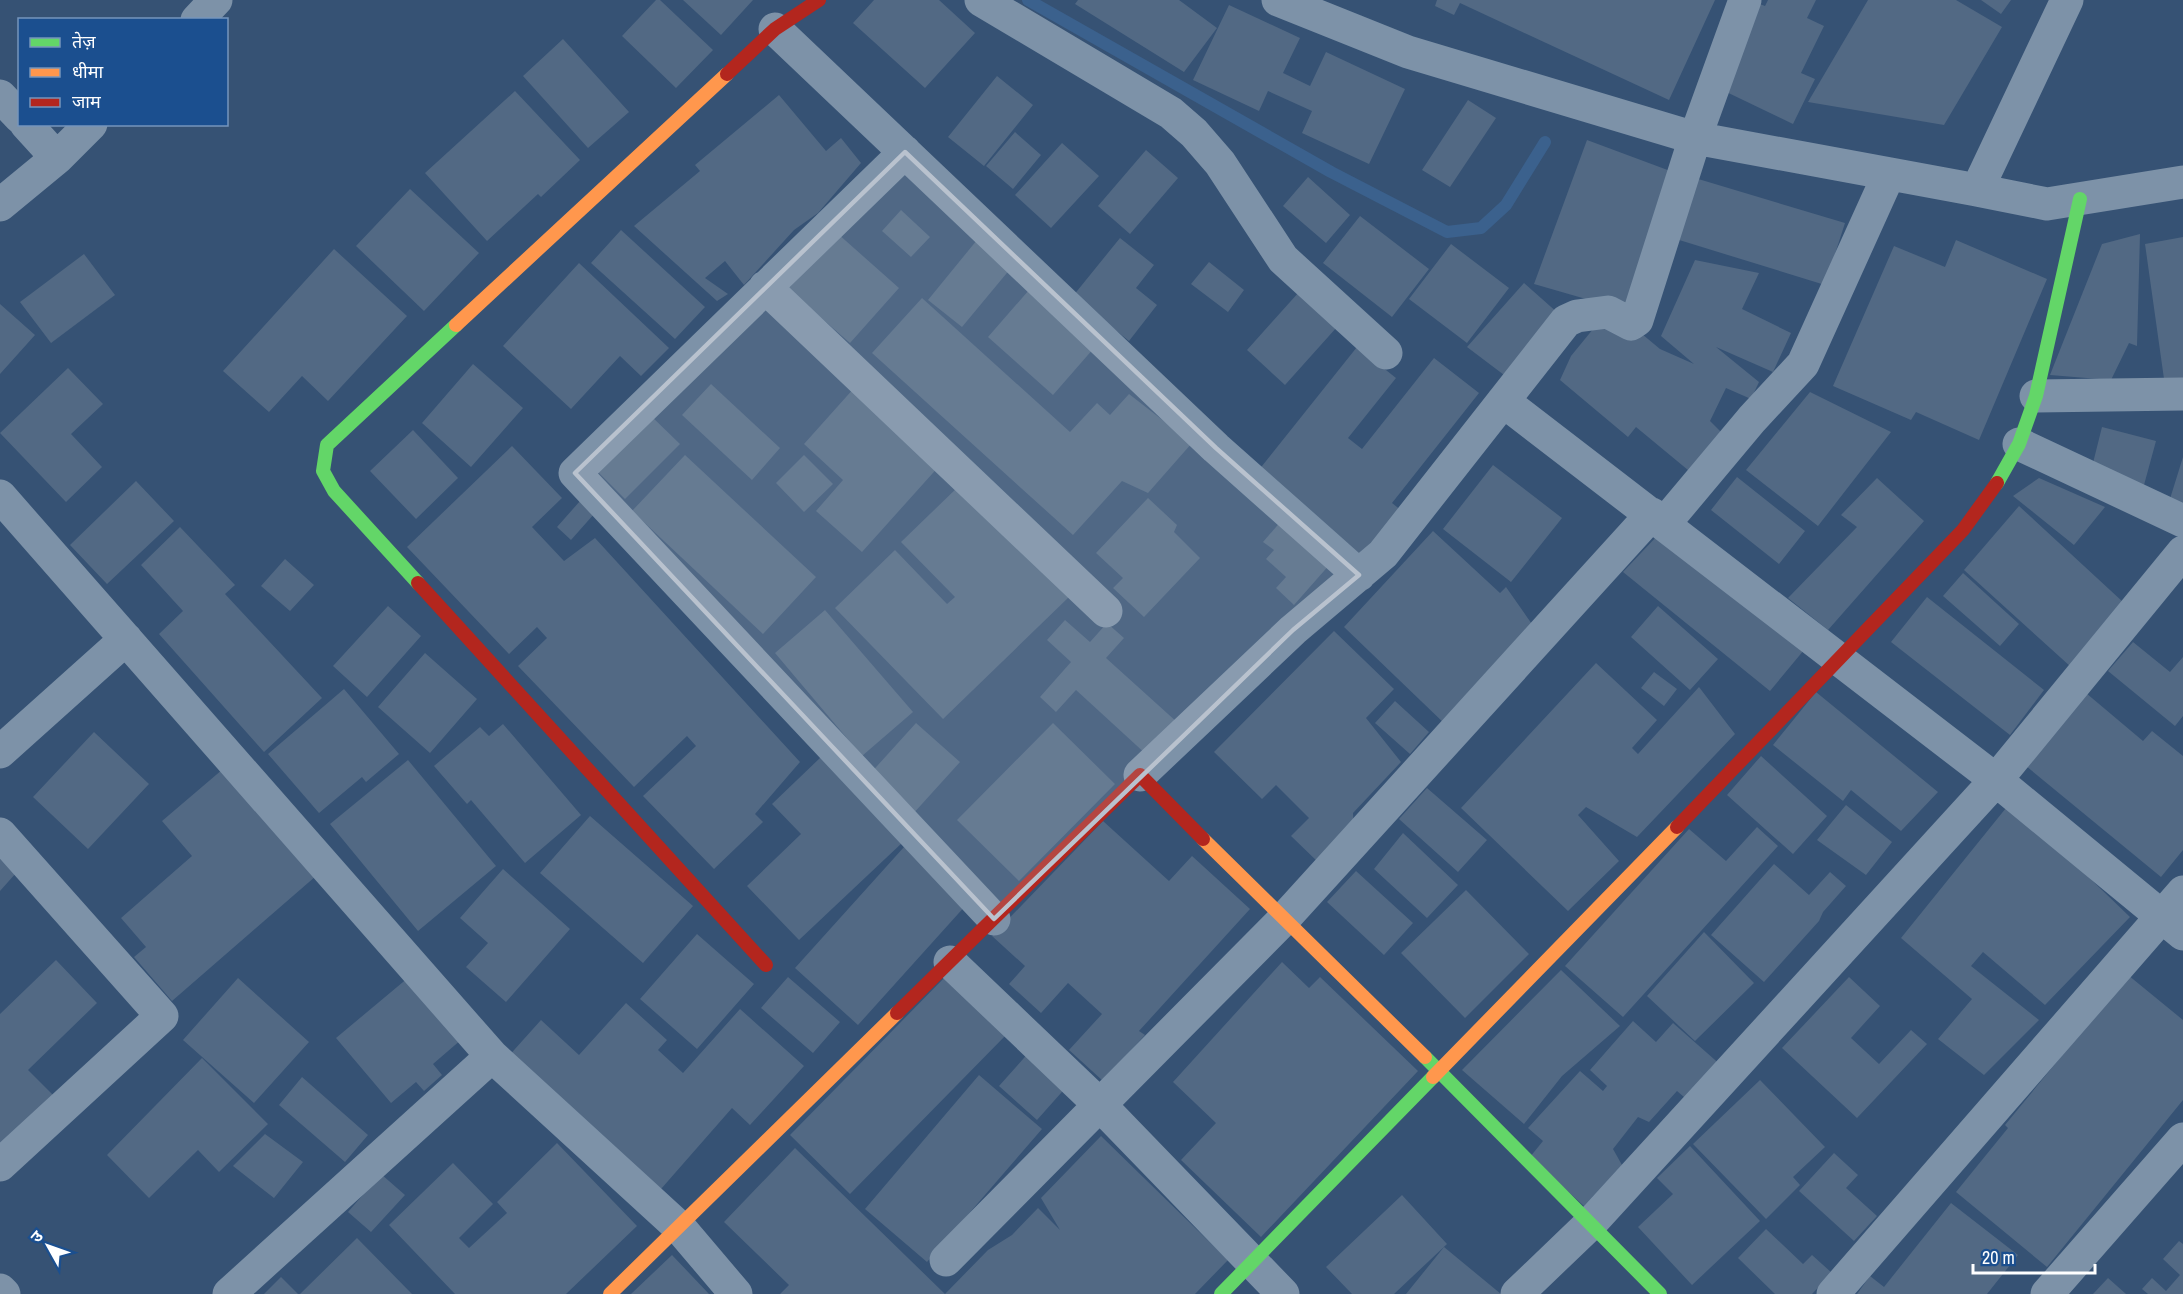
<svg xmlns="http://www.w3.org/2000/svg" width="2183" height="1294" font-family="'Archivo Narrow','Noto Sans Devanagari',sans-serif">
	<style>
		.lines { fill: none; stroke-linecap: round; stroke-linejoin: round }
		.stream { stroke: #3b618d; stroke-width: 12 }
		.building { fill: #526984 }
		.street { stroke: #7d92a8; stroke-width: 33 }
		.fast { stroke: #63d668; stroke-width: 14 }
		.slow { stroke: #ff974d; stroke-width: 14 }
		.jam { stroke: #b3261e; stroke-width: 14 }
		.marked { fill: #b9c2ce; fill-opacity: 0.2; stroke: #b9c2ce; stroke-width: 4.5; stroke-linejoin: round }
	</style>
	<rect width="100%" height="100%" fill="#365274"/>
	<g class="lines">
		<path class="stream" d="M1028 0 1331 172 1447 232 1481 228 1506 205 1545 142"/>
	</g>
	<path class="building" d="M656 0H660L713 50 676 88 622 36Z
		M683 0H753L721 35Z
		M874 0H939L975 33 925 88 853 23Z
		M1078 0H1179L1217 28 1184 72 1075 4Z
		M1437 0H1715L1669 100 1460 3 1454 15 1435 6Z
		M1768 0H1816L1807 18 1824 26 1801 73 1815 79 1793 124 1716 87 1757 3 1765 6Z
		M1868 0H1956L2002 27 1944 125 1808 102Z
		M1981 0H2011L2001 14Z
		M1229 5 1300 38 1283 73 1310 86 1326 52 1405 89 1369 164 1302 133 1312 111 1268 91 1259 111 1193 80Z
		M563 39 629 112 588 148 523 76Z
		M997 76 1033 105 984 166 948 137Z
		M515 91 580 160 541 197 538 194 487 241 425 173Z
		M779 95 826 151 841 138 861 163 818 213 794 230 744 285 725 261 705 278 728 294 717 301 634 226 700 171 695 165Z
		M1468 100 1496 118 1450 187 1422 170Z
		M1015 132 1041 155 1013 189 986 166Z
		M1587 140 1673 172 1624 310 1534 284Z
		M1062 143 1099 176 1051 228 1015 195Z
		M1146 150 1178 178 1130 234 1098 206Z
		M1308 177 1350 215 1326 243 1283 206Z
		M1695 178 1845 223 1825 285 1676 239Z
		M410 189 479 253 424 311 356 246Z
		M901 210 930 237 911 257 882 231Z
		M1360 216 1429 269 1392 317 1323 263Z
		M621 230 705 307 675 339 591 263Z
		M837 233 899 288 850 343 788 289Z
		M2140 234 2137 346 2129 343 2111 380 2050 375 2102 244Z
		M2183 237V383L2165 386 2145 244Z
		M1120 238 1154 265 1136 288 1157 305 1129 341 1073 296Z
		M977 240 1011 268 962 327 928 300Z
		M1956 240 2047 279 1979 440 1916 412 1911 420 1833 386 1894 246 1945 267Z
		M1451 244 1509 288 1467 343 1409 299Z
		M334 249 407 316 328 401 302 376 269 412 223 371Z
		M84 254 115 295 51 343 20 302Z
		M1695 260 1759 273 1742 309 1791 333 1773 372 1716 347 1759 382 1751 399 1726 388 1710 421 1727 438 1694 475 1636 427 1628 437 1560 380 1571 356 1598 323 1642 334 1660 349 1694 364 1661 336Z
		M1209 262 1244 290 1228 312 1191 284Z
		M579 263 669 348 641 376 620 356 571 409 503 346Z
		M1524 283 1559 314 1508 378 1467 347Z
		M1029 290 1094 348 1053 395 988 337Z
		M1299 292 1337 327 1285 385 1247 350Z
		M922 298 1070 432 1097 403 1110 415 1129 394 1192 443 1148 493 1122 481 1073 535 872 353Z
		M0 304 35 335 0 374Z
		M1357 347 1396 378 1348 438 1362 449 1434 358 1479 393 1392 503 1402 511 1358 566 1258 471Z
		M473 364 523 408 471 467 422 423Z
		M68 368 103 404 71 434 102 467 66 502 0 433Z
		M711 384 780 448 752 480 682 415Z
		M855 387 941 464 862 552 816 511 843 480 804 444Z
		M1810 392 1891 432 1818 526 1746 470Z
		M649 414 680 444 625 499 595 469Z
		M2102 427 2156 441 2144 485 2091 471Z
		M413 430 458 478 416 519 370 471Z
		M512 446 562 498 532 527 564 561 595 538 800 762 755 814 763 822 714 869 643 796 696 746 687 736 634 787 518 666 547 638 537 627 509 654 407 547Z
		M685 455 816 577 763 634 632 511Z
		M804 455 833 484 804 512 776 483Z
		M2183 457V509L2169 502Z
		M1493 465 1562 518 1511 582 1443 529Z
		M1737 477 1805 531 1779 564 1711 510Z
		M1877 478 1924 521 1828 630 1788 598 1857 527 1841 515Z
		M2039 478 2105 507 2074 545 2013 496Z
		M136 481 174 521 107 584 70 545Z
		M960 485 1069 597 943 719 835 608 895 550 947 604 955 597 901 542Z
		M588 492 602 505 571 540 557 527Z
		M1148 498 1177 525 1174 532 1200 558 1144 617 1113 588 1123 578 1096 553Z
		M2019 506 2123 602 2071 667 1964 570Z
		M1282 520 1331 563 1294 605 1276 588 1286 577 1266 559 1274 550 1263 542Z
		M180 527 235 585 225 594 322 698 264 752 159 634 183 611 141 565Z
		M1433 531 1500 593 1506 587 1534 627 1447 726 1344 627Z
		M1658 535 1804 650 1770 691 1623 572Z
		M285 559 314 585 290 611 261 586Z
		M1963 573 2019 624 2000 646 1943 596Z
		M1927 597 2044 690 2010 735 1891 642Z
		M388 606 421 636 367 697 333 666Z
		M1658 606 1718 659 1690 690 1631 637Z
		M825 610 913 712 862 756 775 653Z
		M1065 620 1090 642 1107 623 1124 638 1106 658 1178 723 1148 756 1076 690 1056 712 1040 697 1071 662 1047 640Z
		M1334 631 1394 689 1366 718 1401 762 1353 813 1354 830 1320 864 1291 836 1309 818 1276 785 1262 799 1214 752Z
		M2133 642 2170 672 2183 657V716L2175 726 2108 671Z
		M425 653 477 699 430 753 378 707Z
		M1596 663 1657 720 1632 748 1638 754 1699 687 1735 734 1637 837 1586 807 1578 815 1619 861 1568 911 1461 808Z
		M1654 672 1677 689 1664 706 1641 688Z
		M344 689 399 754 366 782 362 777 319 813 268 754Z
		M1816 692 1938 792 1901 831 1851 790 1843 801 1773 745Z
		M2086 693 2143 741 2152 731 2183 756V850L2161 877 2026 766Z
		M1395 701 1429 732 1410 754 1375 723Z
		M916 723 960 762 912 815 868 776Z
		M1053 723 1115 784 1019 881 957 820Z
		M503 724 581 815 525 863 471 800 467 804 434 766 480 727 489 736Z
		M94 732 149 784 88 849 33 797Z
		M1761 756 1827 816 1793 854 1727 795Z
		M821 757 903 842 799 940 747 886 801 834 772 804Z
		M408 760 496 866 418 931 330 824Z
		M223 769 316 876 172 1001 134 957 146 947 121 918 192 856 162 821Z
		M1427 788 1487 840 1458 872 1399 819Z
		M1846 805 1892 842 1866 875 1817 840Z
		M2006 808 2074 863 2130 917 2045 1005 1983 952 1971 966 2039 1020 1984 1075 1938 1039 1972 999 1901 938Z
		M590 816 693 906 643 963 540 873Z
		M1103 821 1169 881 1192 856 1250 909 1139 1031 1145 1035 1103 1081 1069 1050 1102 1014 1068 983 1041 1013 1009 984 1025 966 992 936Z
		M1757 827 1778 846 1623 1017 1565 966 1689 829 1726 861Z
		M1403 833 1458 885 1427 918 1374 869Z
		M904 847 967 904 858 1025 795 968Z
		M0 855 16 873 0 891Z
		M1774 864 1809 895 1830 872 1846 886 1823 912 1819 921 1764 982 1711 935Z
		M503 869 570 929 506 1002 466 967 488 943 460 918Z
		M1356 871 1413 923 1384 955 1327 902Z
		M1466 890 1529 954 1465 1018 1401 953Z
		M1704 932 1754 983 1695 1041 1647 996Z
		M697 934 754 984 697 1049 640 999Z
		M56 960 97 1003 28 1070 58 1100 0 1151V1014Z
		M1282 962 1309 988 1320 977 1418 1071 1261 1237 1181 1160 1216 1123 1173 1082Z
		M1561 970 1620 1026 1562 1076 1524 1124 1462 1070Z
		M947 975 1007 1034 850 1194 790 1135Z
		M2128 975 2183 1020V1100L2047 1267 1956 1192 2008 1128 2005 1125Z
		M409 977 462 1039 433 1064 442 1075 424 1091 416 1082 391 1103 336 1038Z
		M788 977 840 1022 813 1053 761 1008Z
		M1849 977 1880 1006 1851 1038 1879 1064 1911 1030 1927 1044 1857 1118 1782 1048Z
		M238 978 309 1042 254 1103 183 1040Z
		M626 1003 667 1040 658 1050 683 1073 740 1009 804 1066 750 1125 732 1108 661 1189 506 1059 541 1020 579 1055Z
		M1633 1021 1656 1042 1673 1023 1723 1067 1691 1103 1677 1091 1649 1122 1638 1117 1613 1149 1622 1165 1584 1206 1530 1157 1543 1141 1528 1128 1580 1071 1603 1091 1607 1086 1590 1070Z
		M1031 1050 1069 1084 1037 1120 999 1086Z
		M202 1058 268 1124 219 1172 198 1150 149 1198 107 1155Z
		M979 1075 1042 1129 927 1262 865 1209Z
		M302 1077 368 1135 345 1162 279 1105Z
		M1760 1080 1825 1147 1793 1177 1800 1185 1766 1219 1693 1144Z
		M265 1134 303 1162 274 1198 233 1166Z
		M1101 1136 1228 1260 1195 1294H780L789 1285 724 1222 795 1148 945 1294 988 1250 1012 1235 1038 1208 1060 1230 1041 1198Z
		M557 1143 637 1226 566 1294H455L389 1225 453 1163 493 1204 459 1238 469 1248 507 1213 497 1202Z
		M1690 1146 1760 1221 1692 1285 1638 1227 1673 1194 1657 1178Z
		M1834 1153 1858 1175 1846 1188 1877 1216 1854 1241 1799 1191Z
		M381 1174 405 1195 371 1232 348 1212Z
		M1402 1195 1447 1244 1394 1294H1352L1326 1267Z
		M1951 1203 2018 1255 1987 1294H1857L1870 1276 1884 1287Z
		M1766 1229 1803 1264 1812 1255 1832 1273 1812 1294H1775L1738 1258Z
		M357 1238 412 1294H300Z
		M2179 1241 2183 1244V1294H2148L2142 1289 2152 1278 2166 1291 2180 1275 2163 1259Z
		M1444 1247 1501 1294H1406Z
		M672 1255 709 1294H631Z
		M281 1277 298 1294H264Z
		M2108 1278 2126 1294H2093Z"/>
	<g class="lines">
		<path class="street" d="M981 0 1171 113 1194 133 1220 163 1283 259 1386 353
			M1278 0 1408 52 1695 138 1977 190 2067 0
			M197 20 216 0
			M775 29 1216 448 1359 575
			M0 96 20 117
			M26 124 57 158
			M905 152 575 473 994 919
			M1977 190 2047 204 2183 182
			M0 205 57 158 91 124
			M765 287 1106 611
			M2036 396 2183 394
			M1503 401 1996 780 2183 934
			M2019 444 2183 521
			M0 496 492 1056 680 1228 736 1294
			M1664 524 1752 419 1803 364 1889 174
			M0 752 126 639
			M1140 775 1293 630 1383 554 1566 321 1577 316 1608 312 1631 324 1637 320 1695 138 1745 0
			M0 834 162 1016 0 1165
			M950 962 1100 1105 1283 1294
			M946 1260 1283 920 1652 514
			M0 1290 4 1294
			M229 1294 492 1056
			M1517 1294 1590 1224 1996 780 2183 552
			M1833 1294 2183 892
			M2047 1294 2183 1139"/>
		<path class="fast" d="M1997 483 2019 444 2036 396 2080 199
			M418 583 334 491 323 471 327 445 456 325
			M1425 1057 1660 1294
			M1221 1294 1433 1077"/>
		<path class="slow" d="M456 325 727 74
			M1203 839 1425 1057
			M1433 1077 1677 827
			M610 1294 897 1013"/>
		<path class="jam" d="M727 74 775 29 819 0
			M418 583 766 965
			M1677 827 1963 530 1997 483
			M897 1013 1140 775 1203 839"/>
	</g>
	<path class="marked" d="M905 152 1216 448 1359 575 1293 630 994 919 575 473Z"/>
	<rect x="18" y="18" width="210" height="108" fill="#1b4f8f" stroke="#7695bc" stroke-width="1.5"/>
	<rect x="30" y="38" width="30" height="9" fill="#63d668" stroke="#7695bc" stroke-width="1.5"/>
	<text x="72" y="48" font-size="18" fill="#ffffff">तेज़</text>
	<rect x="30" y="68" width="30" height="9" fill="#ff974d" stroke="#7695bc" stroke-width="1.5"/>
	<text x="72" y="78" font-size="18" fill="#ffffff">धीमा</text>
	<rect x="30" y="98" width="30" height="9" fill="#b3261e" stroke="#7695bc" stroke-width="1.5"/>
	<text x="72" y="108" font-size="18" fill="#ffffff">जाम</text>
	<g transform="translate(48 1246) rotate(310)" stroke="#1b4f8f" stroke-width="4.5" paint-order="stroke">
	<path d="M0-4.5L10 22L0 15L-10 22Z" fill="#ffffff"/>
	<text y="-9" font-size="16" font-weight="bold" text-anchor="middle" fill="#ffffff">उ</text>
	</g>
	<path d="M1973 1264v9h122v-9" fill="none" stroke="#ffffff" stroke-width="3"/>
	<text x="1982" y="1264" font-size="18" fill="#ffffff" stroke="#1b4f8f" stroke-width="4.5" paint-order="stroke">20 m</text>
</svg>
